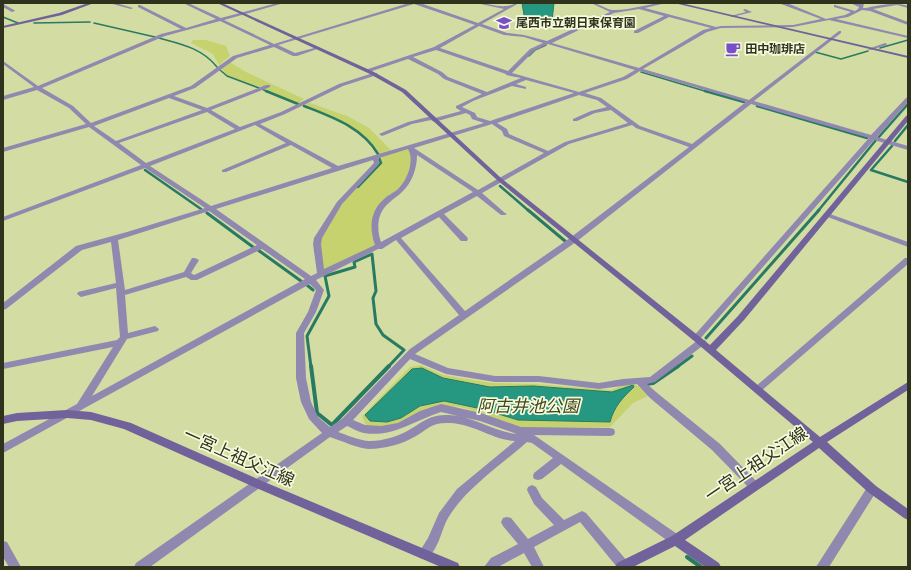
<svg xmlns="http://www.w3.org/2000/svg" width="911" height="570" font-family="'Roboto Serif','Noto Sans JP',serif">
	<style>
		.green { fill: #c5d26e }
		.water { fill: #269881; stroke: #297a63 }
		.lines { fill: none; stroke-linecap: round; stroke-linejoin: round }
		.stream-far3 { stroke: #297a63; stroke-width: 1.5 }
		.stream-far2 { stroke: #297a63; stroke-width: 2.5 }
		.stream-far1 { stroke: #297a63; stroke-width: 3 }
		.stream { stroke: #297a63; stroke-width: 4 }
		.street { fill: #9188b0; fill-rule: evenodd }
		.secondary { fill: #71629b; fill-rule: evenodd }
		.labels { text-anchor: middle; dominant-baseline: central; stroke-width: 3.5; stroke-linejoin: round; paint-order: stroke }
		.far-poi-label { font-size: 12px; font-weight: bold; fill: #2f331c; stroke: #f5fadd; text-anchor: start }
		.near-park-label { font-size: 17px; font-style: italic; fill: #42471c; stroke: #f5fadd }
		.near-street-label { font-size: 17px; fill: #2f331c; stroke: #f5fadd }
	</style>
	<rect width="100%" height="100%" fill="#d3dca2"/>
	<path class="green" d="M193 40H206L226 46 230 56 219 65 213 54 191 43Z
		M228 61 246 72 304 99 298 104 263 88 227 76 220 67Z
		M307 102 347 116 369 128 393 152 410 147 414 155 404 186 378 213 379 247 321 274 317 244 339 203 377 163 376 157 380 156 368 139 357 131 302 104Z
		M421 365 443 375 491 383 535 384 611 390 625 384 634 383 650 395 633 403 610 427 521 428 482 413 460 407 442 406 425 409 399 423 380 428 366 426 362 416 410 367Z"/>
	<path class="water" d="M522 3H554L552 21 527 19 524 15Z
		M422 368 443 378 490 387 533 386 612 392 633 385 634 387C622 398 614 407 610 422L518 420 482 409 444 401 420 406 401 418 387 422 370 421 365 415 412 369Z"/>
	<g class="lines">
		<path class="stream-far3" d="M3 17 18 23
			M34 23 90 22
			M94 23 155 37
			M159 38C181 44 202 48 217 67
			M880 48 908 40
			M815 52 841 59 868 51
			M529 56 535 50 546 45
			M220 70 227 76 259 88
			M641 72 708 92
			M262 89 268 92"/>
		<path class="stream-far2" d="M266 91 298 104
			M705 91 744 102
			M304 106C332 117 362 127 378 154
			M757 106 867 138
			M878 138 908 104
			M895 141 908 125
			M892 146 871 170 908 182
			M145 170 201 209
			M500 186 529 211
			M358 187 381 163 379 158
			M818 211 876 140"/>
		<path class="stream-far1" d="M528 210 565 241
			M207 213 253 247
			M258 250 301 281
			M307 285 313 290
			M706 338 819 210
			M311 367 307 336 329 296 325 276 355 267 354 262 372 254 376 291 373 298 376 324 383 335 404 350 388 367
			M677 367 692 356"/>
		<path class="stream" d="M311 366 317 413 332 425 389 366
			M646 384 653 383 678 366
			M687 557 701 567"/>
		<path class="street" d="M109 3H116L133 8 131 9Z
			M183 3H188L221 18 277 3H284L224 20 274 44 409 3H420L478 23 504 9 476 3C486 3 498 7 506 6 511 6 514 3 519 3L482 24 507 33 524 35 547 41 610 12 591 3C600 3 607 11 615 10 632 10 649 3 666 3L645 8 716 27 721 26 793 25 821 19 781 4H739L737 3H787L826 19 845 15 851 12 834 7V5H835L855 11 858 9 859 7 850 3 860 4V3H864L863 8H866C880 5 895 1 908 6V8L897 5 873 9 908 22V25L870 11 862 10 848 17 836 19 908 36V38L829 20 793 27 721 28 707 32 643 69 749 100 839 31H841V33L754 101 871 135 906 98 908 97V102L877 137 908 146V150L874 140 699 340H705L706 342 705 344 655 382 647 384 656 392 720 444 758 483 759 486 758 489 754 491 750 489 712 450 650 398 637 384 599 389 539 382H495L446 374 410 359 353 420 365 425 381 426 398 423 420 411 441 404 481 413 521 427 610 428 614 429 615 432 614 435 610 436 534 435 680 536 682 540 680 544 676 545 672 544 561 464 542 479 538 480 534 479 533 476 534 473 553 458 532 443 527 442C501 465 465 489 448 518 441 530 438 554 424 559L420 558 418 554 428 538 439 513 457 489 515 441C493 440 474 424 450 423 432 422 429 428 416 436 403 444 384 449 369 449 359 449 340 440 330 437L150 567H134L136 563 322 433 309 419 301 402 296 378V333L308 312 316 290 310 284 3 453V444L77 404 113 347 3 369V363L117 340 120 337 116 288 81 297 77 294 78 292 116 283 111 242 82 250 6 309 3 310V303L76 246 127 232 205 208 145 168 3 221V217L141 165 89 127 3 152V148L86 124 69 108 37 90 3 100V96L34 87 3 64V61L38 86 161 34 181 29 138 7V5H140L186 28 216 19ZM414 4 475 25 434 47 365 70V72H369L408 59 438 74 444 79 482 94 456 106V108L461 111 435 118 432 116 408 122 379 134 382 136 412 124 431 120 434 122 466 113 470 115 472 119 484 123 338 166 260 124 285 114 343 86 377 75V73H373L339 84 281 112 240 127 211 110 270 87V85H266L207 108 174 96 195 88 237 58 274 47 293 56H297L320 48 318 47 295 53 278 45ZM639 9 664 16 634 31V33H638L669 17 711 28 703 30 639 68 552 43 614 13ZM220 21 270 45 233 56 191 86 91 123 73 106 42 88 165 36ZM479 26 504 35 524 37 543 43 530 49 508 71 440 48ZM548 44 635 70 623 77 579 92 512 73 534 51ZM436 50 506 74V75L521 78 487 92 448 77 442 72 413 57ZM640 71 746 102 692 144 640 126 601 98 585 93 627 79ZM526 80 574 93 490 121 477 117 475 113 462 107 473 101 512 86 526 89V87L516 84ZM579 95 597 100 607 107 591 111 573 119V121H577L595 113 611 110 628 123 565 142 548 151 509 134 507 129 497 123ZM169 98 202 110 116 141 94 126ZM751 104 869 138 692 338 693 340H698L650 377 623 379 599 383 539 376H495L448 368 415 354 576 242ZM207 112 235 129 146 163 119 143ZM492 124 502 131 504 136 544 153 478 190 414 148ZM255 125 286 143 222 170V172H226L291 145 332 168 211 206 150 166ZM632 125 636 128 689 147 570 238 465 311 401 238 439 217 461 241H467L468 239 467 237 444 214 477 196 501 215H505L507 214 505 213 482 193 569 144ZM408 149C415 161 407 181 397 190 393 193 388 195 384 199 370 211 369 228 375 245L324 269 321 244 322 238 342 204 379 164V158ZM417 155 473 192 381 242C376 228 377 212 390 202 394 198 398 196 402 192 412 183 417 168 417 155ZM373 160 374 163 337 202 314 238 313 244 317 273 311 276 216 209ZM209 211 257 245 194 275 191 273 199 260 195 258H192L184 272 125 290 118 240ZM396 240 459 315 410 349 343 418 330 427 318 417 311 402 306 378 304 333 316 312 324 290 316 280 378 249H382ZM262 249 305 279 92 396 127 339 158 331 159 329 155 326 128 333 125 295 186 277 191 280H197ZM441 412 480 421 517 434C494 432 473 416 449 415 428 415 425 421 409 430 400 436 379 442 368 441 358 440 347 435 338 432L347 426C352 428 358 432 364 433 393 438 415 420 441 412Z
			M3 4 14 10 15 11 12 12 3 7Z
			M745 9 752 12 732 17 730 16 746 12 743 10Z
			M885 43 887 44V45L870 50 868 49Z
			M827 213 908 242V247L825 216 823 215Z
			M905 258H908V264L761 391 758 392 755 391 753 389 755 387Z
			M872 484 876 486 877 489 876 492 829 567H816L868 486Z
			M532 485 536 487 542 498 564 520 582 511 586 513 628 562 629 567H617L580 522 534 547 544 567H532L524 553 498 567H484L491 558 518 544 503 526 501 522 503 518 507 517 511 518 528 539 554 525 534 504 527 490 528 487Z
			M3 541 7 542 21 567H9L3 557Z"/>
		<path class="secondary" d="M88 3H94L62 15 3 28V26L59 13Z
			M217 3H222L374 72 406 90 501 178 710 345 738 316 906 116 908 115V121L744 320 716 350 820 437 908 382V390L827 442 876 486 908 509V520L904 518 868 492 819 448 685 540 719 563 721 567H705L675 546 633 567H615L617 563 672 536 813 442 693 340 497 180 402 92 370 74Z
			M674 3H681L908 56V58Z
			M67 410 91 412 131 423 262 481 458 563 460 567H441L254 487 124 429 91 420 67 418 17 421 3 424V416L17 413Z"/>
	</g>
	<defs>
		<g id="school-bare" transform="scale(1.2)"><path d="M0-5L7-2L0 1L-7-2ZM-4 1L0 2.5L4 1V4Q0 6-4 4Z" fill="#784fc8" stroke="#f5fadd" stroke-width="2.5" paint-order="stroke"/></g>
		<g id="cafe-bare" transform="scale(1.2)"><path d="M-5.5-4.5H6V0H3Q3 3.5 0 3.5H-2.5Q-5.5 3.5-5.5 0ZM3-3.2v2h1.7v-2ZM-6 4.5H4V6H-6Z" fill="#784fc8" stroke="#f5fadd" stroke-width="2.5" paint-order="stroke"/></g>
	</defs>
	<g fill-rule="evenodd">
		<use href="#school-bare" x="504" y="23"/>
		<use href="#cafe-bare" x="733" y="49"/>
	</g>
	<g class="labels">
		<g class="far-poi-label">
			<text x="516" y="23">尾西市立朝日東保育園</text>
			<text x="745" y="49">田中珈琲店</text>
		</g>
		<g class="near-park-label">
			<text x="528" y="406">阿古井池公園</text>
		</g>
		<g class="near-street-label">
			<text transform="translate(239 457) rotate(24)">一宮上祖父江線</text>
			<text transform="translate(756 464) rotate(-34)">一宮上祖父江線</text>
		</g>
	</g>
	<rect width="911" height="570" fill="none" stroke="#2f331c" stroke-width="8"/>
</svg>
